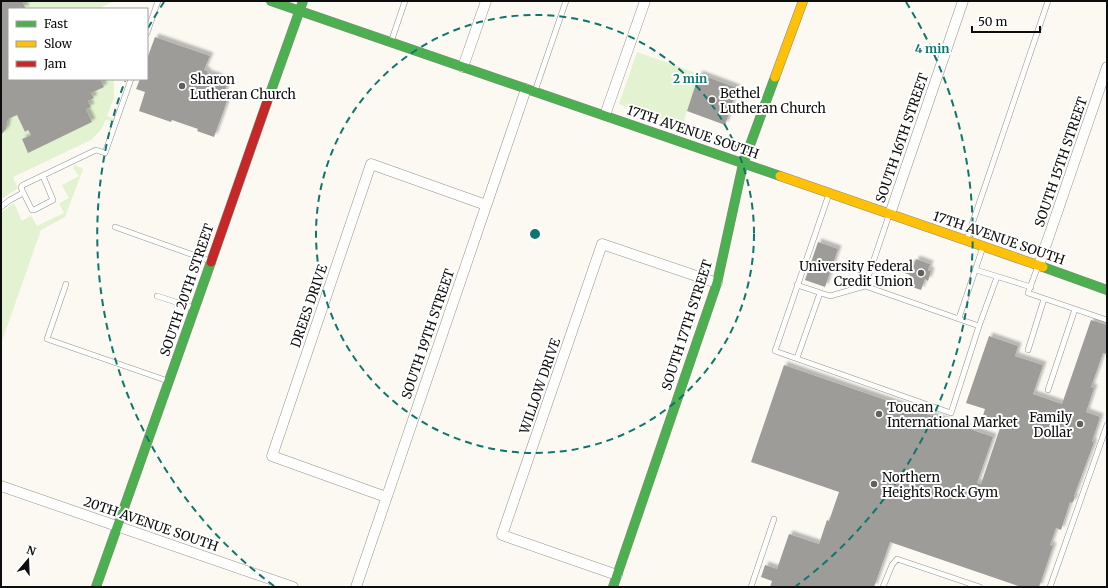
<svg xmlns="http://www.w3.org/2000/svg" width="1108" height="588" font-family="Merriweather,serif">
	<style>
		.green { fill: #e3f2d0 }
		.building { fill: #9e9c98; filter: url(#shadow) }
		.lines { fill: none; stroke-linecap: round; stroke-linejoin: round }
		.lane-casing { stroke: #949390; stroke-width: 6 }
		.street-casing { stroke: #949390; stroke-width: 11 }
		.fast-casing { stroke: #8b8a87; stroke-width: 10 }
		.slow-casing { stroke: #8b8a87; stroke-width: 10 }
		.jam-casing { stroke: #8b8a87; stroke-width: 10 }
		.lane { stroke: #fefefd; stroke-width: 5 }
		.street { stroke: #fefefd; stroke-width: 10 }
		.fast { stroke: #4caf50; stroke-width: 9 }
		.slow { stroke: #ffc107; stroke-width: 9 }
		.jam { stroke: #c62828; stroke-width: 9 }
		.ring { fill: none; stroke: #0f766e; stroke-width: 2; stroke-dasharray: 7 5 }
		.poi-dot { fill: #60605d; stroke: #fff; stroke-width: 1.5 }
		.labels { text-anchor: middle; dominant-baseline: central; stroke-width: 4; stroke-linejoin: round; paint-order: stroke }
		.poi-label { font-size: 13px; fill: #0d0d0d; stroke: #fff; text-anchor: start }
		.street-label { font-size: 13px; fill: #0d0d0d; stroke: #fff }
		.centre { fill: #0f766e; stroke: #fff; stroke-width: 2 }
		.ring-label { font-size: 12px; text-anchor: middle; font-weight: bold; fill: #0f766e; stroke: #fff; stroke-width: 4; stroke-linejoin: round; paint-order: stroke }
	</style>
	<defs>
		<filter id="shadow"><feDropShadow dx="3.5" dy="-3.5" stdDeviation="1" flood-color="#0004"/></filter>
	</defs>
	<rect width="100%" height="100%" fill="#fbf9f2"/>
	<path class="green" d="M22 1H114L98 9H26Z
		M637 52 699 74 682 126 619 104Z
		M100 79H114V98L107 116 114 119 113 122 106 120 100 131 91 140 13 177 17 186V189L1 199V135L6 129 8 119 17 115 25 132 28 130 31 135 22 139 28 152 92 122 86 109 91 107 88 101 94 98 91 93 103 87Z
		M75 165 83 169 65 217 41 230 1 344V213L14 203 22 221 30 216 32 217 37 226 64 213 60 205V203L69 198 62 185 79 176 73 168Z"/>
	<path class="building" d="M1 1H22L26 9H9V79H100L104 87 91 93 94 98 88 101 91 107 86 109 92 122 28 153 22 139 31 135 28 130 25 132 17 115 8 119 6 129 1 135Z
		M155 37 210 56 204 70 207 71V73L219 77 218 79 228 82 223 96 228 98 214 137 197 131 198 129 172 120 171 122 139 111 145 92 136 89 140 79H147V59Z
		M699 74 737 88 725 125 687 111Z
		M818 242 838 249 825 287 805 280Z
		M916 259 930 264 928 270 931 271 928 281 925 279 921 290 906 285 910 275 902 272 906 262 914 265Z
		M1091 320 1107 325V350L1106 354 1103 353 1091 387 1094 388 1086 412 1100 417 1092 441H1093V445L1074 496V500L1072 503 1070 502 1061 530 1056 528 1050 545 1053 546 1039 587H1021L890 542 874 587H770L772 581 761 577 765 565 777 569 789 534 819 544 827 520 829 521 839 492 751 462 784 365 993 437 977 483 981 484 1001 425 982 419 985 409 966 403 989 336 1018 346 1015 356 1043 365 1033 394 1062 404Z"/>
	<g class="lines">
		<g class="lane-casing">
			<path id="lane" d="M147 33 158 1
				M391 42 405 1
				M535 91 566 1
				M43 176 53 200 34 210H32L22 190 21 187 23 185 96 150 105 153 131 79
				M1 207 10 200 23 193
				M115 227 210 261
				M967 239 1048 1
				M1038 266 1028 293 1107 320
				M976 270 1031 287
				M66 284 47 339 168 381
				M797 285 830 296 865 286 979 326 951 413 775 351 829 194
				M865 286 889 215
				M157 296 194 308
				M959 318 983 247
				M979 326 997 277
				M1028 350 1044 299
				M797 358 820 293
				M1048 390 1075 309
				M751 587 774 519
				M883 587 892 565 897 559 980 587
				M1050 587 1107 425"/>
		</g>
		<g class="street-casing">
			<path id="street" d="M463 67 486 1
				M605 115 645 1
				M890 214 963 1
				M1039 265 1107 67
				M1 486 293 587
				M386 497 272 456 371 164 486 205
				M617 575 502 535 602 244 717 283
				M356 587 526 89"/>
		</g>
		<g class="fast-casing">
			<path id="fast" d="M271 1 780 176
				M267 102 303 1
				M1043 267 1107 290
				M96 587 211 262
				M613 587 717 283 743 164 775 77"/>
		</g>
		<g class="slow-casing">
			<path id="slow" d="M775 77 803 1
				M780 176 1043 267"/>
		</g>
		<g class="jam-casing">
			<path id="jam" d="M211 262 267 102"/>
		</g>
		<use href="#lane" class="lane"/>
		<use href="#street" class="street"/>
		<use href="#fast" class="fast"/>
		<use href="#slow" class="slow"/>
		<use href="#jam" class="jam"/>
	</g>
	<g class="ring">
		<circle cx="535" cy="234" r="219"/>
		<path d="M274 586A438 438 0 0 1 125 81M148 28A438 438 0 0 1 164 2M906 2A438 438 0 0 1 796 586"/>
	</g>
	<g class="poi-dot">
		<circle cx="182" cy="86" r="4"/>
		<circle cx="712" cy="100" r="4"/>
		<circle cx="921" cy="273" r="4"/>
		<circle cx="879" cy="414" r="4"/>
		<circle cx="1080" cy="424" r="4"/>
		<circle cx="874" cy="484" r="4"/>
	</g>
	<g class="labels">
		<g class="poi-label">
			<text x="190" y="79">Sharon<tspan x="190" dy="15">Lutheran Church</tspan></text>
			<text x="720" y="93">Bethel<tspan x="720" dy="15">Lutheran Church</tspan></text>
			<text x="913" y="266" text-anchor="end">University Federal<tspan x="913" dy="15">Credit Union</tspan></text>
			<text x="887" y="407">Toucan<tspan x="887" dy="15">International Market</tspan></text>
			<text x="1072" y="417" text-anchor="end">Family<tspan x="1072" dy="15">Dollar</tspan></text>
			<text x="882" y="477">Northern<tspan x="882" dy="15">Heights Rock Gym</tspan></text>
		</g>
		<g class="street-label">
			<text transform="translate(693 132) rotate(19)">17TH AVENUE SOUTH</text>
			<text transform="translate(902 138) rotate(-71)">SOUTH 16TH STREET</text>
			<text transform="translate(1061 162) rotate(-71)">SOUTH 15TH STREET</text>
			<text transform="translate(999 238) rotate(19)">17TH AVENUE SOUTH</text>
			<text transform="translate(187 290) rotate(-71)">SOUTH 20TH STREET</text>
			<text transform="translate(309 306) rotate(-71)">DREES DRIVE</text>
			<text transform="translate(687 325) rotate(-72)">SOUTH 17TH STREET</text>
			<text transform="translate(428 334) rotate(-71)">SOUTH 19TH STREET</text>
			<text transform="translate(540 386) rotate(-71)">WILLOW DRIVE</text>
			<text transform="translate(151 524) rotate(19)">20TH AVENUE SOUTH</text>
		</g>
	</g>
	<circle cx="535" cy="234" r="6" class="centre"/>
	<g class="ring-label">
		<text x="932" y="53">4 min</text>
		<text x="690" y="83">2 min</text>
	</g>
	<rect width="1108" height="588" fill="none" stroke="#0d0d0d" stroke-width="4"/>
	<rect x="8" y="8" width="140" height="72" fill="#ffffff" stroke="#9e9e9e"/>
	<rect x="16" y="21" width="20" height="6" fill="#4caf50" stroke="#9e9e9e"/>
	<text x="44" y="28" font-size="12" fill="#0d0d0d">Fast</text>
	<rect x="16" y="41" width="20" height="6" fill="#ffc107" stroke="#9e9e9e"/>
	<text x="44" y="48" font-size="12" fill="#0d0d0d">Slow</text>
	<rect x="16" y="61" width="20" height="6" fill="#c62828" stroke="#9e9e9e"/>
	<text x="44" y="68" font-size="12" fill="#0d0d0d">Jam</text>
	<g transform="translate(28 560) rotate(19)" stroke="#ffffff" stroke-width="3" paint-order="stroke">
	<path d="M0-3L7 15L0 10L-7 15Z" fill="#0d0d0d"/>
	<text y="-6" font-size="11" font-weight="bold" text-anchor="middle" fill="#0d0d0d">N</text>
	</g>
	<path d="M972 26v6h68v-6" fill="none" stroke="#0d0d0d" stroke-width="2"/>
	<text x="978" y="26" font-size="12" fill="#0d0d0d" stroke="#ffffff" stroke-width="3" paint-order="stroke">50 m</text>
</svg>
